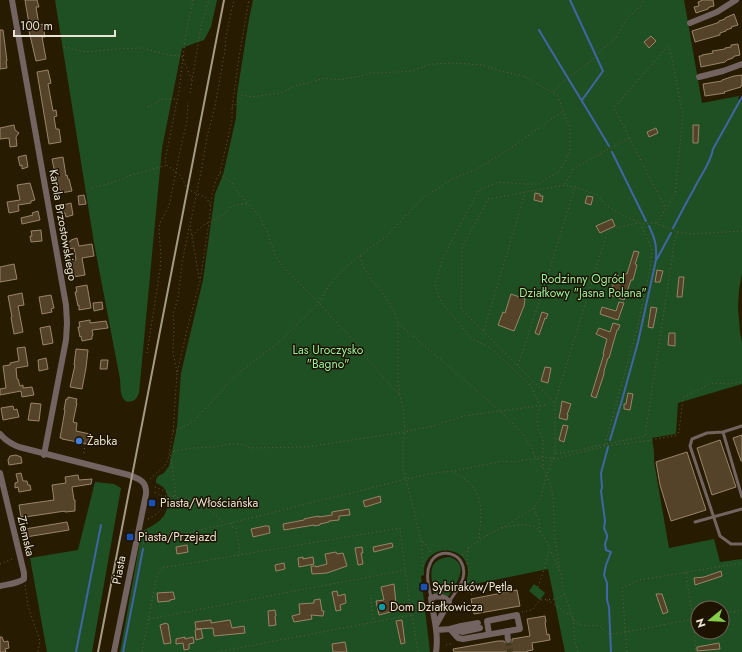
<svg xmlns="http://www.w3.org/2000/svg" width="742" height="652" font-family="Jost,sans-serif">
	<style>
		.green { fill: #1f5023; fill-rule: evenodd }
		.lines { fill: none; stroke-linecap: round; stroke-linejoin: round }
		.stream { stroke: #4165a5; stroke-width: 2 }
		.building { fill: #554329; stroke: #99856a }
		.minor-tunnel { stroke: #443a20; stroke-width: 6; stroke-dasharray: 6 3; stroke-linecap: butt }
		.path { stroke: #655b43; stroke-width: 1; stroke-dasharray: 1 3; stroke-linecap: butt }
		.service { stroke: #736361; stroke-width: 3 }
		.minor { stroke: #736361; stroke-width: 6 }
		.rail { stroke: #a49b87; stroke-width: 2 }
		.shop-dot { fill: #3f7fe0; stroke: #1d1300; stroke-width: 1.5 }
		.transit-dot { fill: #1a4fb4; stroke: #1d1300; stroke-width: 1.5 }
		.culture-dot { fill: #0f9aa8; stroke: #1d1300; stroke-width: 1.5 }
		.labels { text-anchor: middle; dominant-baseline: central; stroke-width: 3; stroke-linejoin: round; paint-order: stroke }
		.street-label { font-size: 12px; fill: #eae3d3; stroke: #1d1300 }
		.park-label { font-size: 12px; fill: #99f09d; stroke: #1d1300 }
		.poi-label { font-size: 12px; fill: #eae3d3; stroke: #1d1300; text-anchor: start }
	</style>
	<rect width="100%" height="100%" fill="#271c01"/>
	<path class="green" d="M55 0H217L211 27 204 40 195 43 182 48 162 148 139 393C136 400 135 401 127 402 119 397 121 388 120 379L94 243Z
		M253 0H684L702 103 739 96 738 99 742 101V273L739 290 738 307 740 332 742 343V384L678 403 676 433 675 434 652 438 654 452V462L669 548 714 539 720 562 742 559V652H565L548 569 470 585H465C482 544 421 538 424 575L421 576 430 652H120L139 547 141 532C148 528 157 524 162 518 169 511 170 496 164 488 162 486 159 484 156 483V480L158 476 164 473 169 466 177 427 181 373 203 280 215 194 223 175 236 118 237 94 249 19ZM698 608H722V632H698Z
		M95 482 114 484 121 488 92 652H47L30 558 78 550Z
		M450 557C471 565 456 584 448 597 444 593 440 592 434 594 431 576 426 559 450 557Z
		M534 584 545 593 540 600 529 591Z"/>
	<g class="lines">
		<path class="stream" d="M570 0 603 71 582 100
			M539 30C562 69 586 107 609 146
			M612 152 646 221
			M673 228C680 215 687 201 694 189 700 176 711 163 713 149L742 97
			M657 259 671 233
			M610 440 622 400 638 342 656 260C657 245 655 239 649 226
			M608 447 601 473 602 488 601 491 605 521 604 528 607 535V538L605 544 606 550 611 552 606 565 604 575 607 583V600L609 607 611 652
			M76 652 101 525
			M123 652 143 549"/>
	</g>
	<path class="building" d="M25 0H37L39 7H36L39 25 43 24 45 37H42L46 59 36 61 29 31 30 30Z
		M703 0H713L714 6 710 7 708 8V9L696 13 694 7 699 6 698 2Z
		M734 14 738 25 731 27 732 28 726 30V31L720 33V35L695 42 692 31 717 23 719 22V21L725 19V18Z
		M0 30H3L7 61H6L7 68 0 69Z
		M651 36 656 41 649 48 644 42Z
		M738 44 740 55 735 56 733 57V58L727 60 725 62 701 67 699 56H702V55L713 53 712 51 725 49V48L731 47V45Z
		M48 70 51 83 48 84 53 111 56 110 57 116 54 117 56 129H59L61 142 49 144 37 72Z
		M742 75V85L741 86V87L724 92 725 93 705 96 703 84 722 81V80L734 76Z
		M14 125 15 130 19 133 16 137 17 146 10 147 9 138 0 139V128Z
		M693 125H699L698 143H693Z
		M656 128 658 133 649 137 647 132Z
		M26 155 28 167 22 169V165L20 166 18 157Z
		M63 157 66 176 67 175 68 179H69L72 191 61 193 60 189H59L56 168 54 169 52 159Z
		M30 183 35 200 31 201V203L18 205 19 211 9 213 7 202 20 200 17 185Z
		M535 193 540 194V196H543L542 202 534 200Z
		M84 195 86 204 79 205 78 196Z
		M587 196 593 197 591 205 585 203Z
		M71 203 73 215 66 217 65 213 61 214 59 206Z
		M38 211 40 220 22 224 21 218 33 215 32 213Z
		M612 219 615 226 600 233 596 226Z
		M41 230 42 241 31 242 30 236H32L31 231Z
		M77 238 79 246 92 244 94 256 82 258 85 275 73 277 71 266 72 265 71 261 76 260 74 248 69 249 67 242 71 241V240Z
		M634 251 639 252 635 264 637 265 633 280H631L624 300 610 295 616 275 624 278 626 273 627 274Z
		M14 264 17 279 0 282V267Z
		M657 270 663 271 660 282H655Z
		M679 277H684L682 297H677Z
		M87 285 91 308 79 310V305L78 306 75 292H77L76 287Z
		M22 293 24 305 18 306 23 332 14 334 11 317H12L8 296Z
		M511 294 525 299 524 306 514 331 498 325 503 312 505 313Z
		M51 295 54 308 51 309 52 312 42 314 39 297Z
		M102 302 103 309 94 311 93 303Z
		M619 302 624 303 618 320 600 314 602 307 616 311Z
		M651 307 657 308 653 328 648 327Z
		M542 312 548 314 546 319 545 318 539 335 535 333Z
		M90 320V323L106 321 108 328 92 330 93 335 92 336V339L82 341 81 336 80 337 78 327H80L79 322Z
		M613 323 620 325 618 330H617L609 358H608L604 371V374L596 398 591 396 604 354H603L607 339 596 334 599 328 610 332Z
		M50 326 53 343 43 345 40 328Z
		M669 333H675V346L668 345Z
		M25 347 28 366 16 368 17 379H18L20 386 23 385V388L32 387 34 395 22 397 21 391 0 395V389L6 388 3 366 10 365V363L19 361 17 348Z
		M76 349 88 350 86 368 82 389 70 387 75 365H74Z
		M46 358 48 369 39 371 38 360Z
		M101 360H108L107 369H100Z
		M545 367 551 368 548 383 541 381Z
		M628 393 633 394 630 410 624 409V404H626Z
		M68 397 77 399 76 403H77L73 422 77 423 76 431 90 434 88 444 62 439V438H60L65 410H64L66 399H68Z
		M562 401 571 404 567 415H568L567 420 559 418 561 408V407Z
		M31 403 41 404 39 421 28 420Z
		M13 406 14 410 17 409 19 417 3 420 1 408Z
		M563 425 568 426 564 442 559 440Z
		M742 435V461H741L733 438Z
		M720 440 736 487 712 495 697 448Z
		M687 452 706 510 671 521 660 485 656 462Z
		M16 455 21 457 22 463 9 465 8 460 10 456Z
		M21 473 23 481H27L28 485H30L31 490 19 492 18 487 15 488V483L18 482 16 474Z
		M78 475 79 480 92 479 91 484 72 487 74 500H75V511L65 512V511L25 517 24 516 21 517 19 505 54 500 52 485 66 483 65 477Z
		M380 496 381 502 365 507 363 501Z
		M349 509 350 515 339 516V520L329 521V522L320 524V525L314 526V525L284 530 283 524 304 520V519L313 517 319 516V517L332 515V512Z
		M67 522 69 530 26 537 25 529Z
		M265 526H269L270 533 253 537 251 529Z
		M392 543 393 547 374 552 373 547Z
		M187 545 188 552 177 554 176 547Z
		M362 547 363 553H361L363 564 358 565 355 548Z
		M336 552 337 554 343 553 347 566 327 573 312 574 311 566H316V567L327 564 325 554Z
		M303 557V559L313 557 314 564 299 567 298 558Z
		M284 563 285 569 276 571 275 565Z
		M721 571 722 576 695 585 694 578 704 577Z
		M394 584 396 603 398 610 379 615 376 601 384 600 381 587Z
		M517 590 520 606 474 614 471 599Z
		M337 591 338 596 345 594 346 603 340 605 341 610 336 611 332 592Z
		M173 592 175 599 170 600V601L158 602 157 593Z
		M656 594H662L668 612 663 614Z
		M320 599 322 611H324L323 616 311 615 312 619 294 622 292 616 300 614 299 604 314 603V600Z
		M275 610 276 616H275L276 625 269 626 268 611Z
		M545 616 546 622H545L547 635 549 634 550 640 532 643 533 650 527 651V652H454L453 649 498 641H504L506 644H509L512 642V639L530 636 527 619Z
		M211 620V623L230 620 232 628 244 626 245 633 214 636 213 628 196 629 195 622Z
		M402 620 405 643 401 644 396 621Z
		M166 623 167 624H168L171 643 164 644 160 625Z
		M201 629 203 638 196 640 195 630Z
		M0 637H2L4 642 8 641 9 648 5 649 6 652H0Z
		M185 637V639L193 637 194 643 189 644V649L184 650 183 643 176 644V639Z
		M345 642 347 652H333L332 644Z
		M719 643 720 649 697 651V647Z"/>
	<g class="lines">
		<path class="minor-tunnel" d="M508 640 510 652"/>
		<path class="path" d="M193 0 186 33 179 91 165 161 167 165 181 176 187 188 191 191 207 198 210 205
			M64 47 86 52 118 49 143 48 168 55 182 56 192 81
			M553 92 564 81 591 61 605 47 615 39 627 18 637 10 644 0
			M190 93 192 81 201 26 209 0
			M148 107 162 99H176
			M232 108 243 95 252 97 280 93 300 84 308 83 325 78 340 80 365 75 373 72 381 73 411 71 431 64 455 63 482 65 500 71 524 76 558 96 563 111 570 127V152L559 172 545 179 539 184H524L499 182 479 190 451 242 443 258 435 285 441 302 472 339 491 348 531 386 540 406 538 413 537 418 538 428 543 439V467L551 486 553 496 555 539 560 573
			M220 173 221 175 232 183 237 191 260 217 267 231 274 253 283 267 319 303 335 321 357 343 369 361 400 396 403 407 405 432 403 440V468L406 479 434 473 453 471 503 461 514 462 543 457 557 459 566 456 606 446 646 441 677 435 679 431 683 398 709 384 716 383 727 384 742 382
			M565 184 573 169 629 138
			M92 188 111 183 132 175 167 165
			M657 223 675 194 683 116 671 53 668 46 614 108 666 209
			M192 236 202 226 223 215 232 206 240 204H248
			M360 256 363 267 371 279 380 289 393 309 398 323V380L400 396
			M199 278 190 225 202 167 207 137 215 106 225 50 226 36 234 0
			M398 323 500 411 523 434 532 449 536 458 542 467
			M484 330 525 194
			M147 353 160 270 161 255 159 232 160 223 169 206 181 146 187 121 188 102
			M518 365 546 281 575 187
			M177 372 173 352 174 327 173 315 178 298 182 264 189 227
			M554 402 462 310 461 308 462 248 488 199 565 185 575 187 597 195 607 206 624 216 638 222
			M173 432 194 421 236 375 278 343 319 303 329 285 339 274 359 256 387 236 406 215 424 197 452 179 475 170 508 150 563 111
			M605 444 638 325 651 264 652 249 641 225
			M84 453 85 444
			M556 453H564L645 436 672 259C673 249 673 241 678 232
			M454 472C460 476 468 481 473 487 485 503 480 521 479 539
			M150 479 165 465 168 460 173 432 177 373 187 330 200 281 209 222 212 194 216 180 220 173 232 120V108L239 57 249 0
			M155 487 169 493 170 495
			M161 496C189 496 205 504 225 524
			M175 496V486L170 452 193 448 213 447 230 444H241L250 448 306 447 405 432 433 426 463 416 545 405
			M534 508 539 521 540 532
			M148 519C159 513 165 509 161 496L157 493 153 492
			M231 523 232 527 236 528 240 554
			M502 528C512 526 523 523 533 526 544 530 555 561 559 571
			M421 541 423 561V568
			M143 543 231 523 406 479 421 540C426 544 430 548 431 554
			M462 555C475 541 485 537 501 528 512 522 523 515 533 508L537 504 541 497 546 476 555 454V402L607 233 613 228 639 223 643 224 656 223 678 232 692 234 742 231
			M0 564 14 558
			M467 564C467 558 467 553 469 547
			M686 573 693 619 696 652
			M561 574 563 590 573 619C580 627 589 626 599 625L608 634 621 633 698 618
			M25 585 28 606 40 641 38 652
			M466 586 469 575V569
			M538 587 545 567 549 550
			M464 590 473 595H475
			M371 598 373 621
			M547 600 560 608 564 612 571 615
			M522 612 532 610 540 600 555 599 564 595
			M722 614 742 610
			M412 615 418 652
			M149 619 405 570
			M573 619 575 642 578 652
			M446 645 453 643
			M142 652 156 580 159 572 162 568 400 528 411 615 217 652
			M627 652 622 588 639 580 742 563"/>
		<path class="service" d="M723 432 742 426
			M742 497 723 432 707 433 692 439 690 446 720 536 731 544H742
			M695 522 742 509
			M431 598C429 587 425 574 430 564 437 545 469 552 463 578 461 586 454 594 449 602"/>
		<path class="minor" d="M12 0 66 305 67 323 66 340 44 455
			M690 23 717 12 736 0
			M699 77 723 71 742 64
			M0 434C5 440 11 444 19 447L129 475C139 479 147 481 146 494L114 652
			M0 473 24 573V579C17 584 8 584 0 586
			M436 625 449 602C444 596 438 595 431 598 433 616 439 633 436 652
			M450 629 458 638 463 639 520 629 517 615 487 621 489 634
			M452 629 462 632 480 628
			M437 630 450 629 461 626 478 623
			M507 631 508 640"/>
		<path class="rail" d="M98 652 224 0"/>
	</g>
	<circle class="shop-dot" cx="79" cy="441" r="4"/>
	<g class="transit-dot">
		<rect x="148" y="499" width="8" height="8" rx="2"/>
		<rect x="126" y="533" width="8" height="8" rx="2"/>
		<rect x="420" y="583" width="8" height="8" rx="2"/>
	</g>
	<circle class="culture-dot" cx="382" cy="607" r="4"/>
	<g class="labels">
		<g class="street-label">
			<text transform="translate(63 225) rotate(80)">Karola Brzostowskiego</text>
			<text transform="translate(26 536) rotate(77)">Ziemska</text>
			<text transform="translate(119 570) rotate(-79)">Piasta</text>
		</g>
		<g class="park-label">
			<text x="583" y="279">Rodzinny Ogród<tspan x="583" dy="14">Działkowy "Jasna Polana"</tspan></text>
			<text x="328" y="350">Las Uroczysko<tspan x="328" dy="14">"Bagno"</tspan></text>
		</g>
		<g class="poi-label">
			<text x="87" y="441">Żabka</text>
			<text x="160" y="503">Piasta/Włościańska</text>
			<text x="138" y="537">Piasta/Przejazd</text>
			<text x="432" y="587">Sybiraków/Pętla</text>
			<text x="390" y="607">Dom Działkowicza</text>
		</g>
	</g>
	<g transform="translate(710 620) rotate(252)"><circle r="19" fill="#1d1300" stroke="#6f6654"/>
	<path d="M0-3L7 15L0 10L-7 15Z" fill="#85cf4c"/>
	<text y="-6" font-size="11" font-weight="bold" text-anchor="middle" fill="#eae3d3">N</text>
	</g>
	<path d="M14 30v6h101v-6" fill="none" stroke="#eae3d3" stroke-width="2"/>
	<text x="20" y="30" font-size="12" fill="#eae3d3" stroke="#1d1300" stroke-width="3" paint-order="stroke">100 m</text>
</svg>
